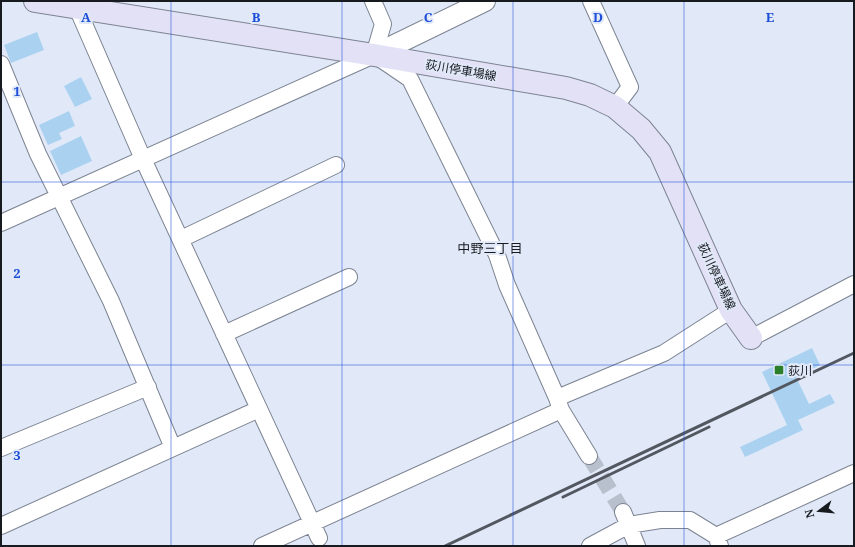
<svg xmlns="http://www.w3.org/2000/svg" width="855" height="547" font-family="'Noto Serif','Noto Sans JP',serif">
	<style>
		.building { fill: #aad2f0 }
		.lines { fill: none; stroke-linecap: round; stroke-linejoin: round }
		.minor-tunnel { stroke: #b9c0cd; stroke-width: 16; stroke-dasharray: 16 8; stroke-linecap: butt }
		.minor-casing { stroke: #7c8391; stroke-width: 18 }
		.tertiary-casing { stroke: #7c8391; stroke-width: 22 }
		.secondary-casing { stroke: #7c8391; stroke-width: 24 }
		.minor { stroke: #fff; stroke-width: 16 }
		.tertiary { stroke: #fff; stroke-width: 20 }
		.secondary { stroke: #e3e1f6; stroke-width: 22 }
		.rail { stroke: #535760; stroke-width: 3 }
		.grid { fill: none; stroke: #1d4ed8; stroke-width: 1; stroke-opacity: 0.55 }
		.poi-dot { fill: #2b7f2b; stroke: #e1e9f9; stroke-width: 1.5 }
		.labels { text-anchor: middle; dominant-baseline: central; stroke-width: 4; stroke-linejoin: round; paint-order: stroke }
		.street-label { font-size: 12px; fill: #171a1f; stroke: #e1e9f9 }
		.poi-label { font-size: 12px; fill: #171a1f; stroke: #e1e9f9; text-anchor: start }
		.neighbourhood-label { font-size: 13px; fill: #171a1f; stroke: #e1e9f9 }
		.grid-label { font-size: 13px; text-anchor: middle; font-weight: bold; fill: #1d4ed8; stroke: #e1e9f9; stroke-width: 4; stroke-linejoin: round; paint-order: stroke }
	</style>
	<rect width="100%" height="100%" fill="#e1e9f9"/>
	<path class="building" d="M37 32 44 50 11 63 4 45Z
		M81 77 92 99 75 107 64 86Z
		M69 111 75 126 59 133 62 139 48 145 39 125Z
		M81 136 92 161 61 175 50 151Z
		M812 348 820 365 796 377 809 404 830 394 835 403 798 420 803 430 745 457 740 447 787 425 762 372Z"/>
	<g class="lines">
		<path class="minor-tunnel" d="M589 456 623 512"/>
		<g class="minor-casing">
			<path id="minor" d="M74 1 143 159 319 538
				M591 1 630 87 615 107
				M379 58 410 79 497 255 507 285 557 398 561 410 589 456
				M1 64 38 154 111 301 173 448
				M1 223 374 55 383 24 373 1
				M181 239 336 165
				M224 334 349 277
				M751 338 854 284
				M557 398 664 353 731 310
				M1 448 148 387
				M623 512 637 546
				M1 526 259 409
				M716 536 854 473
				M262 546 561 410
				M590 546 629 525 660 520H690L716 536 720 546"/>
		</g>
		<g class="tertiary-casing">
			<path id="tertiary" d="M374 55 485 1"/>
		</g>
		<g class="secondary-casing">
			<path id="secondary" d="M35 1 374 55 566 88 590 95 615 107 641 129 660 152 731 310 751 338"/>
		</g>
		<use href="#minor" class="minor"/>
		<use href="#tertiary" class="tertiary"/>
		<use href="#secondary" class="secondary"/>
		<path class="rail" d="M563 497 709 427
			M445 546 854 353"/>
	</g>
	<path class="grid" d="M171 1V546M342 1V546M513 1V546M684 1V546M1 182H854M1 365H854"/>
	<rect class="poi-dot" x="774" y="365" width="10" height="10" rx="2"/>
	<g class="labels">
		<g class="street-label">
			<text transform="translate(461 70) rotate(10)">荻川停車場線</text>
			<text transform="translate(717 276) rotate(65)">荻川停車場線</text>
		</g>
		<g class="poi-label">
			<text x="788" y="370">荻川</text>
		</g>
		<g class="neighbourhood-label">
			<text x="490" y="248">中野三丁目</text>
		</g>
	</g>
	<g class="grid-label">
		<text x="86" y="22">A</text>
		<text x="256" y="22">B</text>
		<text x="428" y="22">C</text>
		<text x="598" y="22">D</text>
		<text x="770" y="22">E</text>
		<text x="17" y="96">1</text>
		<text x="17" y="278">2</text>
		<text x="17" y="460">3</text>
	</g>
	<rect width="855" height="547" fill="none" stroke="#171a1f" stroke-width="4"/>
	<g transform="translate(819 511) rotate(254)" stroke="#e1e9f9" stroke-width="3" paint-order="stroke">
	<path d="M0-3L7 15L0 10L-7 15Z" fill="#171a1f"/>
	<text y="-6" font-size="11" font-weight="bold" text-anchor="middle" fill="#171a1f">N</text>
	</g>
</svg>
